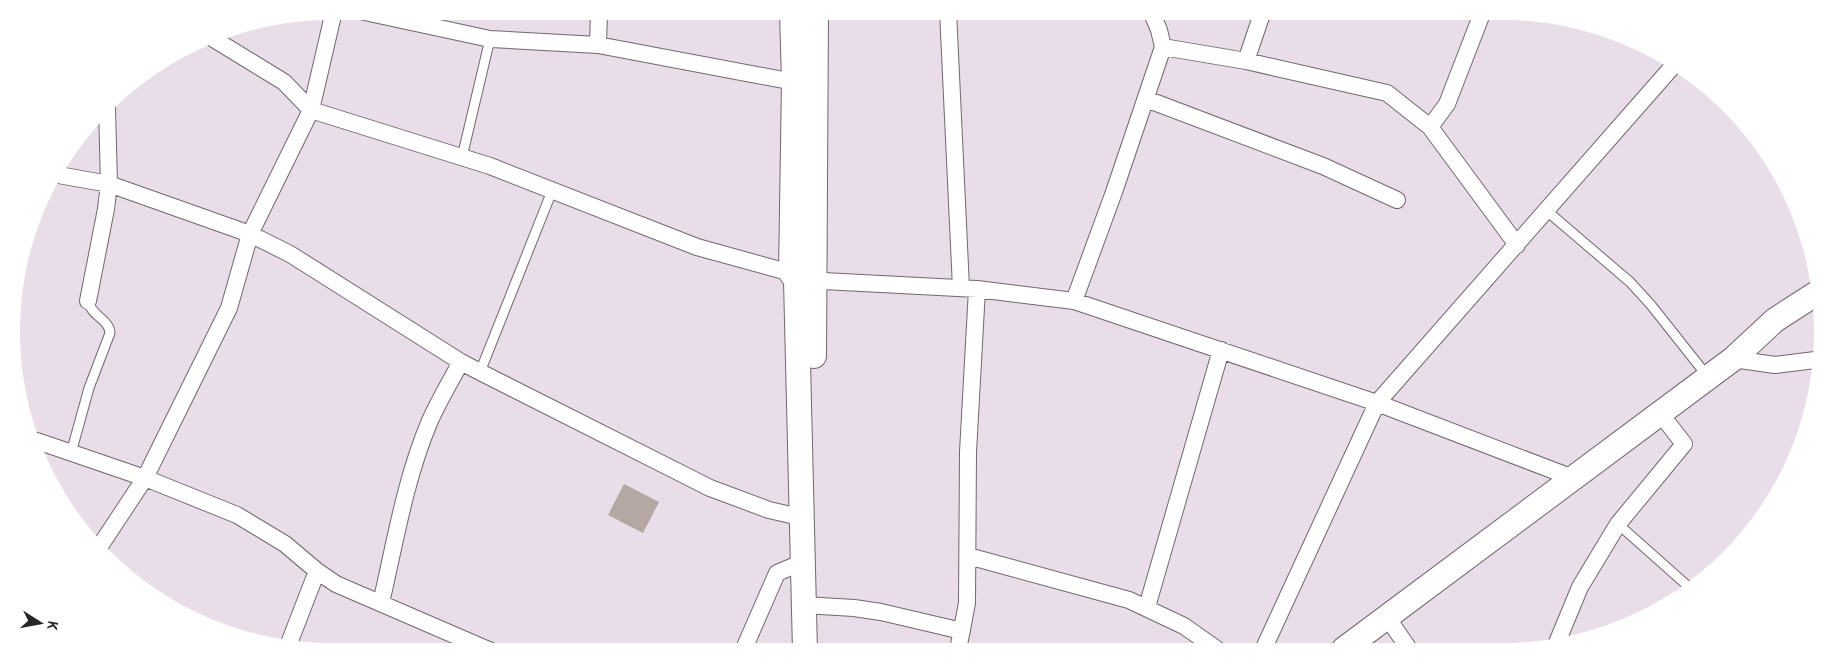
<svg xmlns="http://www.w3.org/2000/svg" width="1834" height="663" font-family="Barlow,sans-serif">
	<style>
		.building { fill: #b5a7a1 }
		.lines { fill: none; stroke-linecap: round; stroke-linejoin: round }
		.lane-casing { stroke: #716770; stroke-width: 11 }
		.street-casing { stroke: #716770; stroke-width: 18 }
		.secondary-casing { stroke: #716770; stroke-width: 26 }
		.lane { stroke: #fff; stroke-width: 9 }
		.street { stroke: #fff; stroke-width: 16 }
		.secondary { stroke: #fff; stroke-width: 24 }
	</style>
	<rect width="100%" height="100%" fill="#e8dde8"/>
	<path class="building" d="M624 484 659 502 643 533 608 515Z"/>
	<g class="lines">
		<g class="lane-casing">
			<path id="lane" d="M462 157 490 39
				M1547 211 1630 282 1651 305 1708 377
				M480 372 552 191
				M71 453 89 388 110 333C109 319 91 316 88 301
				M1618 524 1690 588"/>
		</g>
		<g class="street-casing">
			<path id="street" d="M360 11 490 39 598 45 794 82
				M948 11 961 288
				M212 38 284 82 311 110 490 166 697 247 791 273
				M598 45 599 11
				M1163 47 1246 61 1387 93 1430 127 1517 245
				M1246 61 1263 11
				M1146 99 1323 166 1397 200
				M1430 127 1447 104 1483 11
				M53 174 109 184 250 234 290 254 461 362 480 372 710 488 769 510 804 518
				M804 280 977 289 1074 301 1377 403 1573 478
				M88 301 106 209 109 184 107 108
				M1074 301 1114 192 1163 47 1159 30 1151 11
				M1733 359 1775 365 1815 360
				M37 441 145 478 237 515 285 544 317 571 336 584 491 651
				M100 546 145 478 229 308 250 234 311 110 334 11
				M968 556 1129 600 1184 626 1218 650
				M381 603C395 543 405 480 429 423 438 402 450 382 461 362
				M804 605 854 608 881 612 962 631
				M1147 607 1221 350
				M1387 617 1409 649
				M1556 645 1580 587 1618 524 1684 444 1660 413
				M288 646 317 571
				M958 650 967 603 968 452 977 289
				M1263 650 1377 403 1673 66
				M743 651 777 573 803 562"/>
		</g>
		<g class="secondary-casing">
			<path id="secondary" d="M792 11 794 82 791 273 796 280 805 651
				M814 356 816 11
				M1344 649 1733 359 1775 320 1820 291"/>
		</g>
		<use href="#lane" class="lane"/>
		<use href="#street" class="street"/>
		<use href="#secondary" class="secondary"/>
	</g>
	<path d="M0 0H1834V663H0ZM331 20H1503A311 311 0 0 1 1814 331V332A311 311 0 0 1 1503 643H331A311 311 0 0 1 20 332V331A311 311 0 0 1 331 20Z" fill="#fff" fill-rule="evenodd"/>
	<g transform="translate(40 623) rotate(101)" stroke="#ffffff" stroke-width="4" paint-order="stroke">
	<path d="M0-4L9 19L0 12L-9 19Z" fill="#2a2529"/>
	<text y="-8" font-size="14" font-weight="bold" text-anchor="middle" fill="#2a2529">K</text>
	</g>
</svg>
